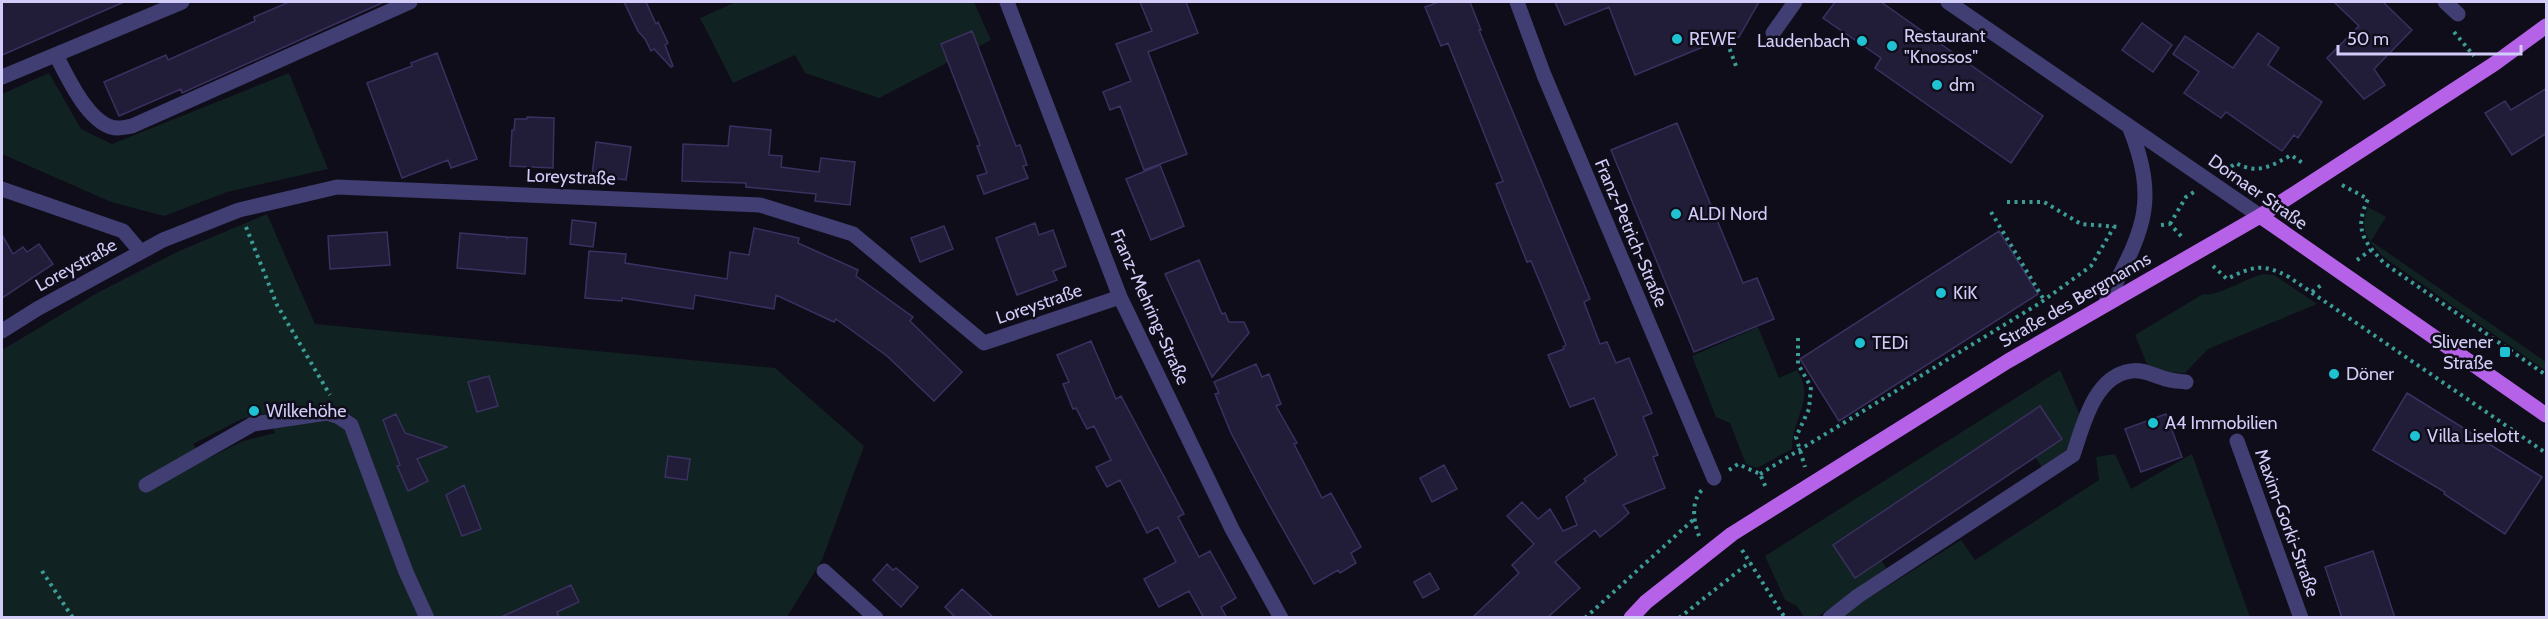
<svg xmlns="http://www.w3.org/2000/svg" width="2548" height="619" font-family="Cabin,sans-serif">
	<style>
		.green { fill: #122; fill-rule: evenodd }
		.building { fill: #211c38; stroke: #3a3161; stroke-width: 1.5 }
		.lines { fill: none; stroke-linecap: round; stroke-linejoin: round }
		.path { stroke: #3c9c96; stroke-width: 4; stroke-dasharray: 3 4.5; stroke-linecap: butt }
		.minor { stroke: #403e72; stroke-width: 15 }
		.major { stroke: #b562e9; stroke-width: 15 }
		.poi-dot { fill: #1ec2d2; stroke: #0f0d19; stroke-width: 2 }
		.labels { text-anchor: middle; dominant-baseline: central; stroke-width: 5; stroke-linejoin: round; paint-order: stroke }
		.poi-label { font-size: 18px; fill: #d1ccf8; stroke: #0f0d19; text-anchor: start }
		.street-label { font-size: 18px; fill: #d1ccf8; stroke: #0f0d19 }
	</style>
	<rect width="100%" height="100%" fill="#0f0d19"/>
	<path class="green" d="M736 2H974L991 40 879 98 805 73 795 55 733 83 700 18Z
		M49 73 81 129 112 144 289 73 328 169 227 192 164 216 111 202 2 154V94Z
		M2368 207 2386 217 2371 241 2546 362V371L2382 256C2367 237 2359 232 2368 207Z
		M267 214 315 324 775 368 864 446 822 560 787 617H2V350L99 292 179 251ZM268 413 275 433 243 441 205 460 193 444 242 419Z
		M2264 274 2274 275 2317 304 2208 349 2185 373 2150 371 2135 335 2203 294C2219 297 2245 278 2264 274Z
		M1758 327 1779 378 1797 370C1816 400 1792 417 1792 449L1757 468 1746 464 1730 423 1716 417 1692 356Z
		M2060 370 2083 422 2073 455 2046 473 2035 457 2040 406 1833 544 1881 560 1887 569 1817 617H1804L1797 606 1785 600 1765 556Z
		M2115 454 2131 489 2192 454 2250 617 1837 618 1961 540 1975 560 2099 480 2096 457Z"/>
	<path class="building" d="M2 2H124L2 55Z
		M289 2H384L182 93 181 89 119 116 104 82 166 55 168 60 255 21 254 17Z
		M624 2H646L656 24 658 22 668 43 665 45 673 66 671 67 654 49 651 51 645 39 638 31Z
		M1140 2H1186L1198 33 1148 52 1187 154 1144 170 1120 106 1110 110 1103 92 1131 81 1116 44 1152 31Z
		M1439 2H1470L1481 30H1479L1590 299 1584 302 1600 344 1607 342 1616 363 1629 358 1652 413 1643 417 1658 455 1653 457 1665 488 1623 505 1629 513 1619 522 1600 537 1595 530 1555 562 1580 588 1547 618H1472L1519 573 1512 565 1534 544 1507 516 1522 502 1538 519 1550 509 1563 531 1577 525 1566 497 1586 481 1584 479 1617 455 1594 398 1570 407 1548 355 1564 349 1563 347 1566 345 1531 261 1527 262 1503 202 1496 184 1503 181 1448 43 1441 46 1425 7Z
		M1555 2H1759L1739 37 1716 46 1715 42 1635 75 1609 7 1565 25Z
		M1835 2H1881L2043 116 2011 163 1875 68 1881 58 1823 18Z
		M2334 2H2383L2412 30 2374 69 2385 85 2364 99 2327 58 2359 26Z
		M2142 23 2172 45 2153 72 2122 50Z
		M972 31 1016 146 1020 145 1027 165 1023 166 1028 178 984 194 977 176 987 173 977 146 980 145 941 44Z
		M2258 33 2279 48 2268 65 2322 102 2298 138 2294 135 2282 151 2226 112 2221 118 2184 93 2199 72 2173 54 2185 36 2233 68Z
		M437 53 477 159 451 168 448 160 402 178 367 83 412 66 411 63Z
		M2547 88V133L2512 155 2485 113 2505 101 2511 110Z
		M527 117 554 118 553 168 510 166 512 130H514L515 119H527Z
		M1677 123 1743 283 1757 278 1774 319 1694 352 1611 150Z
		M730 126 771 130 769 155 782 156 781 167 819 172 821 158 855 162 850 205 815 201 816 194 746 187V183L682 181 683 144 728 146Z
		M596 142 631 147 626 180 592 175Z
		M1160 165 1184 226 1151 240 1126 179Z
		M572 220 596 223 593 247 570 244Z
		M1035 223 1039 235 1053 230 1066 266 1053 271 1057 280 1017 295 996 238Z
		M944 226 953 249 920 262 911 238Z
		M754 228 799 238 798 243 858 270 856 276 913 317 910 321 962 372 934 401 887 356 836 319 834 322 776 295 774 309 695 295 693 309 622 298V301L585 298 589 251 626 254 625 263 727 279 730 252 749 255Z
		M1999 231 2038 294 1839 421 1800 359Z
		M387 232 390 265 330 269 328 236Z
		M460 233 507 237V239V237L527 238 525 274 457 268Z
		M2 235 13 254 23 247 27 252 39 244 53 264 2 298Z
		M1199 260 1222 314 1225 313 1229 322H1244L1249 333 1212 377 1165 274Z
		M1091 341 1116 399 1121 396 1184 514 1178 517 1199 557 1210 551 1236 598 1221 607 1227 618H1204L1189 591 1159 607 1144 579 1176 562 1158 527 1147 533 1120 480 1107 487 1096 467 1111 460 1094 426 1087 429 1076 408 1073 409 1063 384 1069 382 1057 355Z
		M1256 364 1262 377 1269 374 1281 404 1276 406 1297 443 1294 444 1322 498 1331 493 1361 547 1351 553 1356 563 1340 573 1338 570 1314 584 1266 499 1231 433 1215 394 1219 393 1214 382Z
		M489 376 498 406 477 412 468 382Z
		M2407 393 2542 477 2505 534 2444 494 2445 492 2373 450Z
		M2040 406 2062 439 1855 578 1833 545Z
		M396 414 405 433 447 447 417 459 428 481 408 491 397 466 400 465 383 420Z
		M2166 414 2182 457 2141 472 2125 429Z
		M668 456 690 459 687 480 665 477Z
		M1444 465 1457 489 1432 502 1420 478Z
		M464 485 481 529 462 536 446 495Z
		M2373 551 2395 618H2342L2325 567Z
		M887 564 893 570 896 568 918 587 901 607 873 580Z
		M1430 573 1439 589 1423 598 1414 582Z
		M571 585 579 602 557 612 559 618H499Z
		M962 589 994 618H956L945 607Z"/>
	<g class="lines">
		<path class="path" d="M2454 32 2474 56
			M1727 42 1736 66
			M2225 171 2236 163C2257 175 2272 166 2291 155L2304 164
			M2342 185 2368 199C2354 229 2363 241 2384 263L2546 375
			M2007 202H2044L2081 224 2120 227
			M1991 212 2044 300
			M2170 224 2186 197 2194 192
			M2161 225 2170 224 2183 238
			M246 227 277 305 330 395
			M2357 260 2371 250
			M2213 266 2227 279C2253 266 2263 263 2289 277L2546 453
			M2312 292 2324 283
			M1798 338V364L1811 387 1809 409 1796 437 1805 467
			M1729 470 1738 464 1760 474 1767 490
			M1760 474 2040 303 2091 266 2114 227
			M1699 536C1694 523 1690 502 1702 490
			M1742 550 1785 618
			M42 571 73 618
			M1585 618 1693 520
			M1679 618 1750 562"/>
		<path class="minor" d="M1007 2 1120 297 1232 529 1281 618
			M1517 2 1544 75 1714 478
			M1948 2 2260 216
			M2445 2 2458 14
			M1773 33 1795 2
			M56 55C67 76 90 128 118 128 122 128 127 127 132 126L410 2
			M2 77 182 2
			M2 189 123 231 140 251
			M2105 304C2141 233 2161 206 2129 126
			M2 331 37 309 163 240 239 210 337 187 760 205 853 234 984 343 1120 297
			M2237 441 2301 618
			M146 485 253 424 327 413 339 417 351 425 406 572 427 618
			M824 571 876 618
			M1830 618 1858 596 2073 455C2083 426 2094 376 2131 371 2143 369 2152 375 2163 378 2170 381 2178 381 2186 382"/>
		<path class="major" d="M2260 216 2546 415
			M1631 618 1646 602 1732 534 2008 361 2260 216 2494 64 2546 26"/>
	</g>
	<g class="poi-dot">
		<circle cx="1677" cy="39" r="6"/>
		<circle cx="1862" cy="41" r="6"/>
		<circle cx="1892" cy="46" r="6"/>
		<circle cx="1937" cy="85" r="6"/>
		<circle cx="1676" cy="214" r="6"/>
		<circle cx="1941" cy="293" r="6"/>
		<circle cx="1860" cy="343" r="6"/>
		<rect x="2499" y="346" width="12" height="12" rx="3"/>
		<circle cx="2334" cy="374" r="6"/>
		<circle cx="254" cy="411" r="6"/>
		<circle cx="2153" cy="423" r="6"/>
		<circle cx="2415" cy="436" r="6"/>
	</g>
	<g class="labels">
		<g class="poi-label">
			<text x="1904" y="36">Restaurant<tspan x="1904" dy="21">"Knossos"</tspan></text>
			<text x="1689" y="39">REWE</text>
			<text x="1850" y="41" text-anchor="end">Laudenbach</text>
			<text x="1949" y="85">dm</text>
			<text x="1688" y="214">ALDI Nord</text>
			<text x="1953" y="293">KiK</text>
			<text x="2493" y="342" text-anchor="end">Slivener<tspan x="2493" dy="21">Straße</tspan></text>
			<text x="1872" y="343">TEDi</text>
			<text x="2346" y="374">Döner</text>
			<text x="266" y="411">Wilkehöhe</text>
			<text x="2165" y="423">A4 Immobilien</text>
			<text x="2427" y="436">Villa Liselott</text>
		</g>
		<g class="street-label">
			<text transform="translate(571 177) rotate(2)">Loreystraße</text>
			<text transform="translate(2258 192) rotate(35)">Dornaer Straße</text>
			<text transform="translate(1631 233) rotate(67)">Franz-Petrich-Straße</text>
			<text transform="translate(76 265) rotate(-29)">Loreystraße</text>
			<text transform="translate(2075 300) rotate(-30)">Straße des Bergmanns</text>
			<text transform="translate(1039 304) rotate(-19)">Loreystraße</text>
			<text transform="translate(1150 307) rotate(66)">Franz-Mehring-Straße</text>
			<text transform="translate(2287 523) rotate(70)">Maxim-Gorki-Straße</text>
		</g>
	</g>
	<rect width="2548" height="619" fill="none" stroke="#d1ccf8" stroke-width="6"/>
	<path d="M2338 45v9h183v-9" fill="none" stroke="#d1ccf8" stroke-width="3"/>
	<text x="2347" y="45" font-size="18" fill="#d1ccf8" stroke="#0f0d19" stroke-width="4.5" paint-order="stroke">50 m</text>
</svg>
